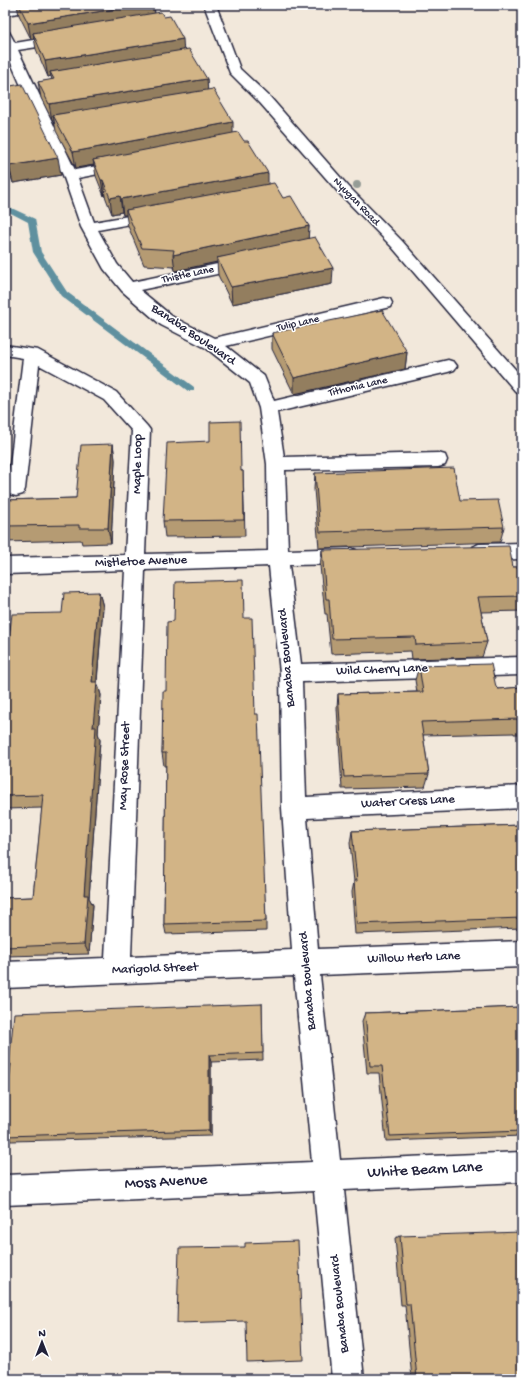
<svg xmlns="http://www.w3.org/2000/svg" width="527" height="1384" font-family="'Gochi Hand',sans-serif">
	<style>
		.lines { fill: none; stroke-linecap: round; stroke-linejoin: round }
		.stream { fill: #5f909f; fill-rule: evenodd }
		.street-casing { stroke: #22223b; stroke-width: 3 }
		.secondary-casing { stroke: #22223b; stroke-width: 3 }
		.street { fill: #fff; fill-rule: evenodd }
		.secondary { fill: #fff; fill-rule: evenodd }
		.tree { fill: #959c96 }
		.wall { fill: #b59b73; stroke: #22223b }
		.shaded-wall { fill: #937e5e; stroke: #22223b }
		.building { fill: #d2b486; stroke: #22223b }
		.labels { text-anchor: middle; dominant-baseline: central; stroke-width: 3; stroke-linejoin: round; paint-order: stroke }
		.far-street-label { font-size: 11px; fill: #22223b; stroke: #fff }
		.street-label { font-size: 13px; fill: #22223b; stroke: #fff }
		.near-street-label { font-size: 16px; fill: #22223b; stroke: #fff }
	</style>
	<rect width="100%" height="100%" fill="#f2e8db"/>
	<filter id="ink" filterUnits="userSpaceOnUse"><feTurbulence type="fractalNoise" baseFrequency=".025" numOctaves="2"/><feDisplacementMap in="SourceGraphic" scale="8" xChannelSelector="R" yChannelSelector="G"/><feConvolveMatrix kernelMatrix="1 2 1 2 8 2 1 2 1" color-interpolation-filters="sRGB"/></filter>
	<g filter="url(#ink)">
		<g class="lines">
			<path class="stream" d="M5 205 35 219 41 252 67 292 194 387V391H188L61 296 33 252 28 222 5 210Z"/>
			<g class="street-casing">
				<path id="street" d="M22 5H52L46 9 5 15V7Z
					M5 31 9 32 15 43 63 35 69 39 63 43 18 50 75 170 124 161 129 162 131 165 129 168 124 169 78 178 94 222 157 211 162 212 164 215 162 218 157 219 98 230 117 264 132 282 246 258 252 260 254 263 252 266 246 268 140 290 173 317 214 338 384 298 390 299 392 303 390 307 226 346 264 376 274 401 448 360 454 362 457 366 454 370 448 372 277 412 284 457 438 453 445 455 447 460 445 465 438 467 285 470 288 550 351 548 358 551 361 556 358 561 351 564 289 565 301 664 522 657V675L302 682 306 797 522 786V808L307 818 318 949 522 941V967L320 975 340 1160 522 1152V1182L344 1190 364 1379H332L314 1191 5 1205V1175L312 1162 294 976 5 988V962L105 958 125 570 5 574V558L125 555 132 431 104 400 39 365 25 489 23 494 16 496 9 494 7 489 23 358 5 355V345L38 350 116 392 147 426 150 430 145 554 268 551 267 464 259 408 250 383 206 348 161 325 122 291 104 269 81 227 63 175 39 127 5 49ZM269 566 280 673 282 808 292 950 131 957 145 570Z
					M522 543V559L479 560 472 557 469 552 472 547 479 544Z"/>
			</g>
			<g class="secondary-casing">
				<path id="secondary" d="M204 5H216L240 69 270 97 348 186 402 241 522 377V394L516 392 392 247 338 192 260 103 230 73Z"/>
			</g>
			<use href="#street" class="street"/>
			<use href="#secondary" class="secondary"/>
		</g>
		<circle class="tree" cx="357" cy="185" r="4"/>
		<path class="wall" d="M17 5H154L155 13 207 79V90L233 133 268 184 283 198 309 226 308 239 332 284 232 304 218 275 217 262 175 271 174 267 144 265 128 226 126 215H123L122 212 112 214 105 196H104L96 176 94 165 76 168 56 131 54 120H52L41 98 38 82 52 80 51 76 48 77 36 49 34 38 31 39 19 15Z
			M5 87 61 175 13 183 5 158Z
			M272 333 407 352 405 369 294 394 272 349Z
			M113 444 115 460 111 543 82 544 81 540 5 542V500L76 498Z
			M241 471H243L245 536 165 537 163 521Z
			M315 473 460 501 504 527 500 542 319 548 314 489Z
			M322 550 513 567H522V611L481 612 487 642 482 657 412 659 411 651 331 654 327 614H325L320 566Z
			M99 592 103 607 97 682 101 695 98 733 100 740 89 898 93 905 89 954 5 956V898L33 897 42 808 5 809V669L62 613Z
			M244 618 255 714 266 921V931L166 934 164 924 166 766H164L162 753 166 691Z
			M419 666 496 687 498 689 522 687V734H514V733L423 735 429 774 425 787 342 789 337 708 338 694 417 692 415 680Z
			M522 825V928L355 934 352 892 354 882 350 843 352 831Z
			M262 1004 263 1060 211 1062V1136L11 1141 5 1137V1121L11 1066 9 1064Z
			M522 1007V1136L386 1141 379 1073H367L362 1021 365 1013Z
			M400 1236 522 1379H412L405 1305H401L395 1238Z"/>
		<path class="shaded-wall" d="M140 5H154L155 18 33 33 34 38 31 39 28 23Z
			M183 39 184 55 50 72 51 76 48 77 45 61Z
			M207 79 208 95 53 115 54 120H52L49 104Z
			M233 122V138L93 160 94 165 76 168 73 152Z
			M58 158 61 175 13 183 9 166Z
			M268 173V190L126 210V215H123L121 199Z
			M101 180H103L105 196H104Z
			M120 196 122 212 112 214 110 198Z
			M309 226 308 243 217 258V262L175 271 173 255Z
			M333 268 332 284 232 304 231 287Z
			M407 352 405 369 294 394V378Z
			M113 444 115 460 111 543 108 528Z
			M99 592 103 607 96 690 97 682 101 695 98 733 100 740 89 898 93 905 89 954 84 944V895L93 727 92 682Z
			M209 1055 211 1062V1136L209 1130Z"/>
		<path class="building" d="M19 5H140L28 23Z
			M161 12 164 17 170 16 183 39 45 61 33 33Z
			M189 49 207 79 49 104 38 82 54 79 50 72Z
			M22 84 58 158 9 166 5 153V87Z
			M213 89 233 122 73 152 53 115Z
			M238 132 244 141H248L268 173 121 199 120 196 110 198 103 180H101L93 160Z
			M274 183 283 198 291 196 309 226 173 255 174 250 142 248 126 210Z
			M315 237 333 268 231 287 217 258Z
			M382 310 407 352 294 378 272 333Z
			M240 421 241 471H243L244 520 163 521 167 443 210 441V422Z
			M113 444 108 528H79V525L5 526V500L76 498 81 445Z
			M454 468 460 501 498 500 504 527 320 532 315 473Z
			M509 546 513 567H522V596L478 597 487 642 416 645 415 637 332 639 329 599H326L322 550Z
			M243 580 244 618H252L255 714H258L266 921 164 924 166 753H162L163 691H166L167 622 174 621 175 582Z
			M99 592 92 682H97L93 727H96L84 895H88L84 944 5 947V898L33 897 43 795 5 796V669L12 614 62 613 64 593Z
			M491 664 496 687 498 689 522 687V721H520L519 719 421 722 429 774 344 777 338 694 423 692 419 666Z
			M522 825V918L357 924 354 881H357L352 831Z
			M262 1004 263 1053 209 1055V1130L5 1136V1121L11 1064H9L14 1013Z
			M522 1007V1131L390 1136 382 1066H370L365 1013Z
			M522 1232V1379H417L410 1304H406L400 1236Z
			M298 1241 303 1360 247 1362 246 1321 177 1323 179 1248 245 1247V1243Z"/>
	</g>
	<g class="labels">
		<g class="far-street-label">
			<text transform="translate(356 202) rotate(46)">Nyugan Road</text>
			<text transform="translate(188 275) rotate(-12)">Thistle Lane</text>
			<text transform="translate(298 324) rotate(-13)">Tulip Lane</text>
			<text transform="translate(358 387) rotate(-13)">Tithonia Lane</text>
		</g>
		<g class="street-label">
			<text transform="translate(193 335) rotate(34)">Banaba Boulevard</text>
			<text transform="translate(138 464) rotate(-89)">Maple Loop</text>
			<text transform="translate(141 562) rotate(-2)">Mistletoe Avenue</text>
			<text transform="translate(287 658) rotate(-95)">Banaba Boulevard</text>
			<text transform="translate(382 670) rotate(-2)">Wild Cherry Lane</text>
			<text transform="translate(125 766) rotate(-88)">May Rose Street</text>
			<text transform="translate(408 802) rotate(-3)">Water Cress Lane</text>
			<text transform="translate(414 958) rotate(-2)">Willow Herb Lane</text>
			<text transform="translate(155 969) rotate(-2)">Marigold Street</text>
			<text transform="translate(308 981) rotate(-95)">Banaba Boulevard</text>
			<text transform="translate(340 1304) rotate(-96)">Banaba Boulevard</text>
		</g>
		<g class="near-street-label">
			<text transform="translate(425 1171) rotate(-3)">White Beam Lane</text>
			<text transform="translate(166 1183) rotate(-3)">Moss Avenue</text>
		</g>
	</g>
	<rect width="527" height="1384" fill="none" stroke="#fff" stroke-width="20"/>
	<rect x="10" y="10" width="507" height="1364" fill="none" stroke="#22223b" stroke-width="1.5" filter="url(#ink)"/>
	<g transform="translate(42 1342)" stroke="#ffffff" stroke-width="3" paint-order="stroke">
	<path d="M0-3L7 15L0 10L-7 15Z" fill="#22223b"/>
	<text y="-6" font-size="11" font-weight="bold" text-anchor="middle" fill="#22223b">N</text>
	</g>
</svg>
